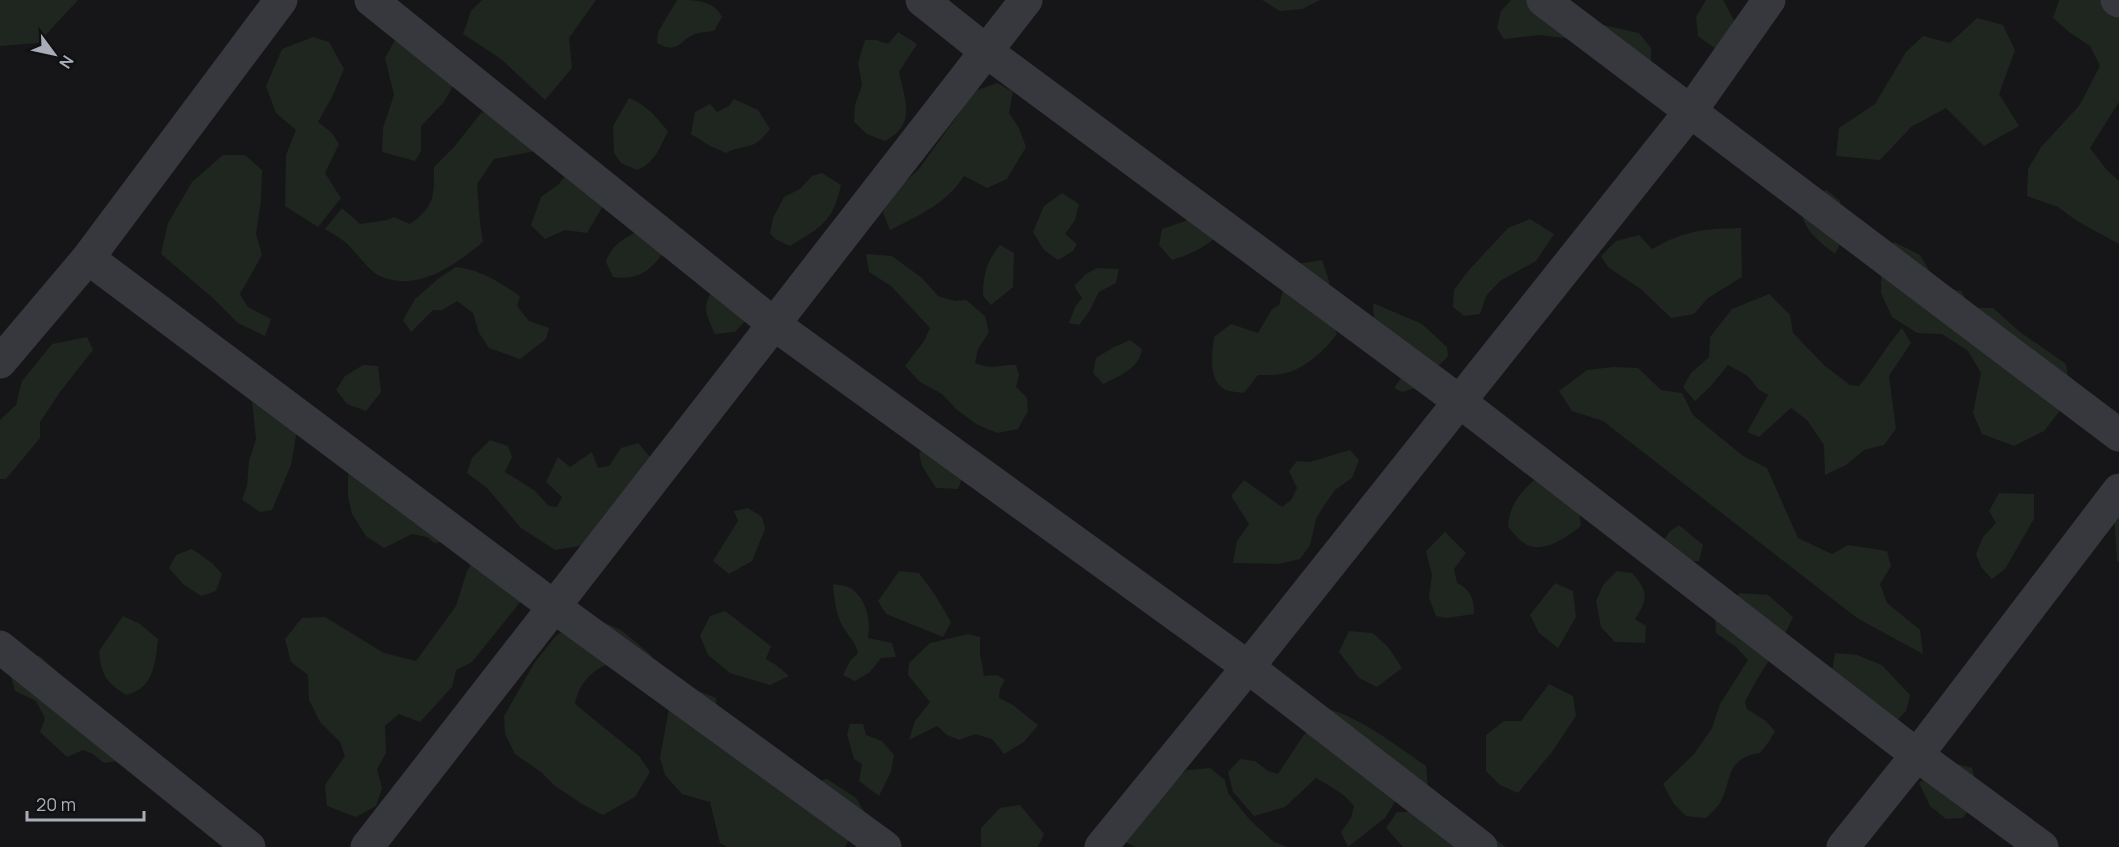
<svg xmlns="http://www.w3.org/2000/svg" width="2119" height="847" font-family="Manrope,sans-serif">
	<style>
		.green { fill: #1e261f }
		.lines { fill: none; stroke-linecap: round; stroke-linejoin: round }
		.minor { stroke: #37383d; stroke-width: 33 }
	</style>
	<rect width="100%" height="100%" fill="#161618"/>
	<path class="green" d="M0 0H78L38 43 0 46Z
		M482 0H596L569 38 572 68 545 100 501 59 463 34 471 11Z
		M677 0C695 0 714 0 722 17L714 31C708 32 699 32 693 35 679 41 678 55 657 43L658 32Z
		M1262 0H1320L1302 9 1280 11Z
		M1511 0H1568L1586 21 1639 33 1651 48V60L1634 71 1590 41 1539 35 1504 39 1497 28 1501 11Z
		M1706 0H1723L1735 22 1717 50 1698 36 1696 17Z
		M2059 0H2119V102L2090 148 2106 169 2119 181V244L2077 221 2058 207 2027 196 2028 169 2041 147 2079 106 2100 66 2090 46 2069 32 2053 18Z
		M1977 18 2003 25 2015 50 1999 94 2019 126 1984 146 1946 108 1911 127 1880 160 1836 156 1839 128 1875 104 1906 52 1923 36 1950 43Z
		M898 32 917 44 899 72C905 101 917 124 885 141L867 134 854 122 855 105 862 85 858 63 865 40H876L888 44Z
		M399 33 460 73 444 102 421 126V151L415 161 382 152 383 128 394 95 385 58Z
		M313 37 329 42 344 69 332 97 318 122 332 133 339 144 325 173 341 198 318 227 285 206 286 155 296 130 276 113 266 86 282 49Z
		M997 83 1013 92 1009 113 1019 128 1026 147 1007 179 987 188 964 176C946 204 918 216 890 230L883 212 899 187 919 169 975 91Z
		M629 98C649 107 654 115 668 131 660 147 655 163 637 170L621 163 614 153 613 126Z
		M734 99 758 110 770 129C751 153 749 142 726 153L710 146 691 134 695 112 710 104 717 112 729 106Z
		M503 109 535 151 494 159 477 184 480 223 483 242C455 265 416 294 378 275 366 268 356 251 345 242 339 237 332 233 325 229L342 208 360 224 387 220 394 217 410 224C435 206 434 196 434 167L454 147 481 113Z
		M223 155H245L262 170 261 201 256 234 262 255 240 294 248 307 271 319 265 336 238 323 214 299 161 254 168 223 192 182Z
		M572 166 603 206 587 233 565 230 545 239 531 225 541 197 559 184Z
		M822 173 841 185C833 222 821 227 790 246L775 239 770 233 773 218 784 197 800 189 812 176Z
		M1827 190 1840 201 1845 234 1835 254C1815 238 1791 221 1808 194Z
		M1062 193 1079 204 1075 220 1065 234 1077 244 1073 251 1058 260 1044 250 1033 232 1044 206Z
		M1191 219 1223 232C1207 246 1192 254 1172 260L1159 245 1162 229Z
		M1530 219 1554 234 1536 261 1500 281 1486 296 1480 314 1464 316 1453 307 1454 290 1469 270 1508 228Z
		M653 224 671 244C652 266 645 281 613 277L606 262C612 241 634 233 653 224Z
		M1741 228 1742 277 1708 298 1694 314 1671 318 1642 290 1608 267 1601 256 1616 241 1639 235 1652 249C1686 230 1703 229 1741 228Z
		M1894 242 1920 255 1939 287 1961 291 1971 308H1993L2020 332 2066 364 2071 397 2044 431 2014 446 1982 434 1973 413 1981 373 1968 351 1942 334 1917 333 1892 317 1881 293 1882 256Z
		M1000 245 1014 253 1013 287 991 305 983 296C983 274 987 261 1000 245Z
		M866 254 892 256 922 278 938 296 955 301 966 300 985 316 989 332 978 349 975 363C995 370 996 365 1016 365L1019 375 1016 387 1027 398 1028 411 1018 429 997 433 976 424 956 409 942 394 920 382 905 366 924 341 930 328 891 286 869 272Z
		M1322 260 1329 281 1330 318 1337 334C1325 350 1304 370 1282 374 1275 375 1266 375 1258 375L1244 393C1238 392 1229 392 1224 389 1208 379 1212 353 1214 337L1231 324 1258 333 1272 309 1279 305 1290 265Z
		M456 267C481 270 499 282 520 296L517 306 529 321 549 328 546 339 520 359 489 348 479 333 473 313 457 301 442 310H433L411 332 403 320 415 299 439 278Z
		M1097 268 1119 269 1116 283 1099 292 1089 312 1079 325 1069 323 1075 307 1082 298 1074 286 1086 274Z
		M716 286 750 316 735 332 715 334C705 313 701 305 716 286Z
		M1769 294 1790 315 1793 333 1825 366 1850 385 1859 386C1875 367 1886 346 1902 328L1911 343 1889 376 1896 429 1884 445 1864 450 1846 465 1825 475 1824 445 1807 420 1791 408 1759 437 1747 432 1768 395 1758 389 1748 376 1728 365 1710 387 1695 401 1683 387 1691 373 1709 357 1710 337 1732 309Z
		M1373 303 1422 324 1447 347 1448 356 1419 387 1402 392 1394 388 1419 353 1374 318Z
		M87 337 93 350 60 392 40 422V438L6 479H0V420L16 405 22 381 52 344Z
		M1130 340 1142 349C1140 368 1118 377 1103 384L1093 373 1096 358 1114 347Z
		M363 365 378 366 381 392 366 411 347 404 336 390 345 376Z
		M1613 367 1638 368 1661 390 1682 393 1693 415 1743 456 1767 468 1798 538 1832 554 1848 545 1887 551 1891 566 1880 584 1887 603 1920 630 1923 654 1857 618 1603 421 1572 411 1559 391 1587 370Z
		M252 401 300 412 291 465 272 510 260 512 242 500 247 486 249 461 256 439Z
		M490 440 508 446 512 457 505 472 534 490 549 506 557 507 562 497 546 482 558 457 570 467 592 452 598 468 609 466 621 448 638 443 652 459 603 524 580 546 555 550 521 528 487 488 467 473 472 458Z
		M933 440 966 469 958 489 936 488 922 466 919 453Z
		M1350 450 1359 460 1352 478 1335 490 1325 504 1316 519 1310 545 1300 559 1278 564 1233 563 1237 541 1249 524 1231 496 1244 480 1282 507 1291 500 1297 488 1289 471 1297 461 1310 462Z
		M360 458 455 540 434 543 427 537 412 534 384 548 366 536 352 514 348 497V475Z
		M1534 480 1555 487 1578 500 1581 526C1565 538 1541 557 1521 541 1516 537 1512 531 1508 527 1509 506 1519 494 1534 480Z
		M1999 493 2034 494V519L2005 569 1992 579 1981 567 1976 554 1983 537 1996 523 1989 511Z
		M2119 506V562L2117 561 2114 511Z
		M748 508 762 517 765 529 752 561 729 574 713 561 738 521 734 511Z
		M1679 525 1703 545 1699 561H1682L1660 547 1669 532Z
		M1445 532 1466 553 1454 569 1457 583C1471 590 1474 599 1474 614L1447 618 1436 616 1429 598 1432 575 1426 551Z
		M481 547 526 595 472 662 456 670 452 687 420 722 399 714 385 726 386 753 377 769 382 788 376 806 356 817 327 806 325 785 345 756 340 742 320 722 309 700 308 675 291 662 285 639 302 618 325 617 384 653 416 661 456 606 467 571Z
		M192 549 212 563 222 574 216 591 201 596 183 584 169 568 176 555Z
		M899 571 919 573 935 595 951 622 943 637 886 614 878 601Z
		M1617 571 1632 573C1649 592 1648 599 1635 619L1646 626 1645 643 1615 642 1601 627 1596 601 1603 585Z
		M1555 583 1573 591 1576 617 1558 648 1539 633 1530 615Z
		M833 584C839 585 848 586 852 589 867 600 871 622 868 638L892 643 896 657 881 658 870 672 855 681 843 675 850 661 858 653C855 641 849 637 843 627 836 615 834 598 833 584Z
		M1740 593 1768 595 1793 617C1780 647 1759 672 1745 702L1747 709 1766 721 1775 731 1770 740 1760 753C1724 759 1733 780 1720 803 1717 808 1711 813 1706 818L1686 816 1674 804 1663 784 1694 754 1712 728 1720 704 1748 660 1736 647 1716 633 1715 616Z
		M725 611 771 646 766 659 776 665 789 676 770 685 730 673 708 655 700 636 710 616Z
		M123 616 140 624 158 639C156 656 155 678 140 689 136 692 130 694 126 695 105 681 102 676 99 651Z
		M594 618 621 630 650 654 661 677 610 663C591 671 579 683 575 704L639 756 650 772 635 797 603 815 582 804 555 786 541 772 515 754 505 734 504 716 535 662 555 637 572 624Z
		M1349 631 1373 633 1388 647 1402 668 1377 687 1359 678 1339 652Z
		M968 634 980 637V653L984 676 997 675 1005 680 1000 689 999 698 1013 705 1038 725 1024 742 1004 754 992 739 975 734 959 740 947 735 937 726 909 740 915 721 930 702 908 675 909 663 930 643Z
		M1835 653 1857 655 1882 665 1910 695 1906 711 1893 725 1830 682Z
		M22 655 40 656 73 687 124 760 104 763 93 754 83 750 67 757 40 732 45 718 36 701 15 691 11 677Z
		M674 681 716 698 718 728 806 783 827 779 856 798 864 811 845 847H727L720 843 710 802 682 794 665 775 660 758Z
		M1549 684 1573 696 1576 716 1552 752 1518 793 1500 785 1486 771V735L1504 721H1521Z
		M1326 708C1363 719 1394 744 1426 766L1428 788 1396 800 1385 818 1348 847 1341 832 1351 818 1354 806C1344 793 1330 786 1316 778L1285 807 1254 816 1233 792 1228 772 1240 759 1255 761 1268 771 1278 774 1301 739Z
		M850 724H863L866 735 882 741 894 755 891 772 879 796 859 781 862 764 854 759 847 734Z
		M1946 761 1972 768C1979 792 1976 798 1963 818L1946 819 1930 806 1919 783Z
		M1210 768 1225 780 1228 793 1250 820 1274 842 1288 847H1136L1125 842 1156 793 1187 770Z
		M1020 805 1044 834 1038 847H981V828L1000 808Z
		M1433 811 1494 838 1506 847H1403L1386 828 1397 812Z"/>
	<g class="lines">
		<path class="minor" d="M371 0 775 325 1248 667 1481 847
			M922 0 986 51 1459 401 1917 755 2042 847
			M1543 0 2119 435
			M2117 0 2119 1
			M88 258 553 606 885 847
			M0 362 88 258 281 0
			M0 647 249 847
			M367 847 1026 0
			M1101 847 1248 667 1690 112 1769 0
			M1843 847 1917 755 2119 490"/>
	</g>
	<g transform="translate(54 54) rotate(123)" stroke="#111113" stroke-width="4.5" paint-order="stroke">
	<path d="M0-4.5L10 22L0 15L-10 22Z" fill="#a8adb8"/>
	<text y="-9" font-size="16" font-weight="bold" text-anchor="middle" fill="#a8adb8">N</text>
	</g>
	<path d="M27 811v9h117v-9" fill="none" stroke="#a8adb8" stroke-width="3"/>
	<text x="36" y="811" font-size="18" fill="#a8adb8" stroke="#111113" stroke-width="4.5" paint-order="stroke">20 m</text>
</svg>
